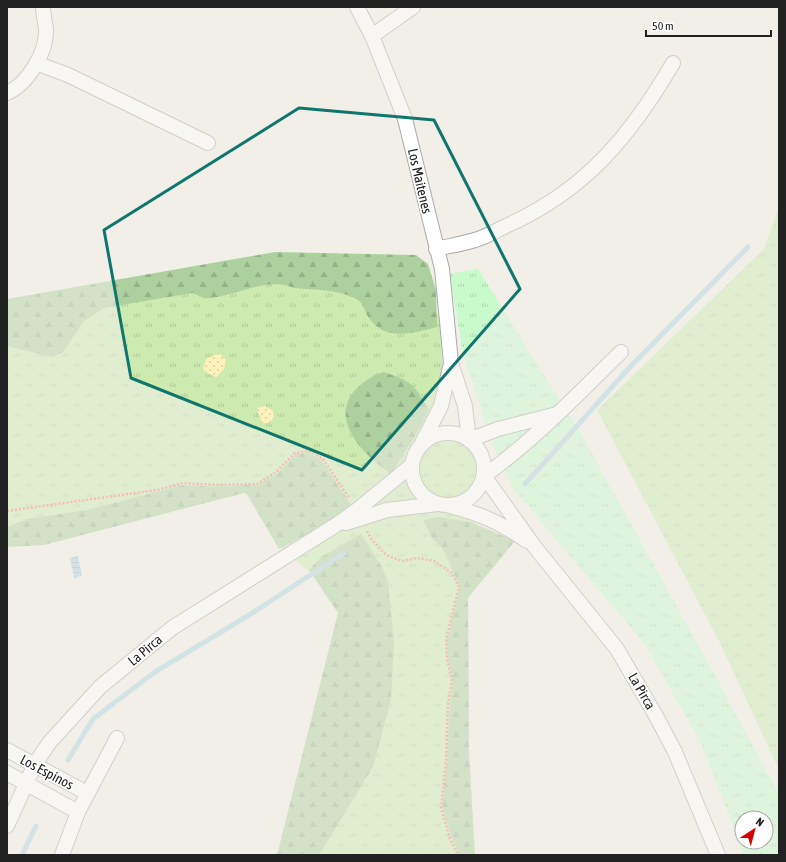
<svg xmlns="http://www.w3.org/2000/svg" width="786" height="862" font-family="'Asap Condensed',sans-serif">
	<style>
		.grass { fill: url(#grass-tufts) }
		.forest { fill: url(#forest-firs) }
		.sand { fill: url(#sand-dots) }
		.park { fill: url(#park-tufts); fill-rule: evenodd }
		.water { fill: url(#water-rules) }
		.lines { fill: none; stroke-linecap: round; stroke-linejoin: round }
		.stream { stroke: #aad3df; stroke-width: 5 }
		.street-casing { stroke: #a9a9a9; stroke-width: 16 }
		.path { stroke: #fa8072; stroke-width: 2.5; stroke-dasharray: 2 2; stroke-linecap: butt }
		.street { stroke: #fff; stroke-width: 14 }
		.marked { fill: none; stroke: #0f766e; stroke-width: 3; stroke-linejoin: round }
		.labels { text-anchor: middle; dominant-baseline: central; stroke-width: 3.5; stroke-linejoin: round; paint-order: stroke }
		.street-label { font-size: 14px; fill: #222; stroke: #fff }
	</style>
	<defs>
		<pattern id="grass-tufts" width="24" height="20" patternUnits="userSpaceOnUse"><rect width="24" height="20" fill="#cdebb0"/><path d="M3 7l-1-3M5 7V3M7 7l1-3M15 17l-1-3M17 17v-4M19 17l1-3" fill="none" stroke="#b0c997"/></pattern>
		<pattern id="forest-firs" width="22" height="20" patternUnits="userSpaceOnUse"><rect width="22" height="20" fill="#add19e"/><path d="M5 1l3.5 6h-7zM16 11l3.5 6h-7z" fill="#95b388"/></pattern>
		<pattern id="sand-dots" width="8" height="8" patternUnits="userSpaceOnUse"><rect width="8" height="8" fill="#fff1ba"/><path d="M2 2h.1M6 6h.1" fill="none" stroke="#dacea0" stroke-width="1.8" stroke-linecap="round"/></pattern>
		<pattern id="park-tufts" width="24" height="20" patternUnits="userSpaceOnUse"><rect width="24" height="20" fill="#c8facc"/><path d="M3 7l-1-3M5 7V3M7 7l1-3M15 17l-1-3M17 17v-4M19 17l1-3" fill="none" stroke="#acd6af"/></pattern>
		<pattern id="water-rules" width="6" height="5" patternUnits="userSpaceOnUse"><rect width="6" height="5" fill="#aad3df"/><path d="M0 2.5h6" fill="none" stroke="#92b5bf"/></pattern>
	</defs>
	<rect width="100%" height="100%" fill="#f2efe9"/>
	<path class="grass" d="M779 207V770L719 641 597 410 764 249Z
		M416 256 441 323 442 367 432 411 408 456V481L433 509 470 519 510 547 468 597 469 753 475 855H278L339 612 316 578 277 543 245 492 7 545V299Z
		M416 469a32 32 0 1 1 64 0a32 32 0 1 1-64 0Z"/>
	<path class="forest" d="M275 252 416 255 428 264 436 290 437 327C414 333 385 342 369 318 364 312 365 305 358 300 339 289 315 290 294 288 270 278 246 291 222 296 217 297 209 299 204 298 200 297 196 294 192 293L104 308 84 321 63 352 52 357 7 346V299Z
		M383 372C411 380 414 385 429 409L414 438 391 474C365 456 326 419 357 388 366 380 372 376 383 372Z
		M309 453 322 461 352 506 340 516 279 549 247 494 244 493 44 545 7 547V527L27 519 87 510 183 485 220 487 257 485 278 473 296 454Z
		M438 517 471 522 515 541 468 598 469 753 475 855H459L452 838 442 808 447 760 450 705 453 681 448 659 447 639 460 587 443 549 432 538 423 520Z
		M361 534 382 567 388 582 394 643 391 700 373 767 319 855H277L338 613 309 570 321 557Z"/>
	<path class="sand" d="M219 353 226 360 224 369 216 377 209 374 203 369 206 359Z
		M265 406 273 411 274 418 269 423H262L257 408Z"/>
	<path class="park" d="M478 269 584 439 718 681 779 794V855H744L700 741 644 643 514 490 493 446 463 354 450 274ZM742 818H766V842H742Z"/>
	<path class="water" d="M78 556 82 576 74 578 70 558Z"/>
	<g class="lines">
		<path class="stream" d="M525 484 629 368 748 247
			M68 760 93 719 155 672 254 612 344 553
			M22 855 36 826"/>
		<g class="street-casing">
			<path id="street" d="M357 7 372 36 405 119 442 269 451 363 465 406 469 440 498 429 557 414
				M372 36 413 7
				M36 63 68 75 208 143
				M7 93C28 84 47 52 46 29 45 21 43 14 43 7
				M436 249C449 246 462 244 475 240 486 237 497 230 508 225 586 190 631 135 673 63
				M621 352C577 395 534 440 484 476L534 546 617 649 656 716 675 752 718 855
				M412 469a36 36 0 1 1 72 0a36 36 0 1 1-72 0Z
				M422 443 441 406 451 363
				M450 506C481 514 501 523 527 541
				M346 523 387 510 437 504
				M7 750 87 793
				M7 773 78 812
				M7 826 35 764 49 743 100 687 172 628 336 525 357 510 412 465
				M62 855 78 812 117 738"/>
		</g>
		<path class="path" d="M7 511 157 490 183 483 220 485 257 484 276 472 295 453 309 451 323 459 349 498
			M367 531 372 540 386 555 402 561 417 558 434 561 452 573 459 587 446 639 447 659 452 680 448 705 446 760 441 808 450 839 458 855"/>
		<use href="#street" class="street"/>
	</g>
	<path d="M0 0H786V862H0ZM299 108 434 120 520 289 362 470 131 378 104 230Z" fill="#f2efe9" fill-opacity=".55" fill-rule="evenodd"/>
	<path class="marked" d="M299 108 434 120 520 289 362 470 131 378 104 230Z"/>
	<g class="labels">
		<g class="street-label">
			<text transform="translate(420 181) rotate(77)">Los Maitenes</text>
			<text transform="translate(145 650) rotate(-40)">La Pirca</text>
			<text transform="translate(642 691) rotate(60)">La Pirca</text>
			<text transform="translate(47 772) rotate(28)">Los Espinos</text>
		</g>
	</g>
	<rect width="786" height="862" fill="none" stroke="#222222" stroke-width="16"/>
	<g transform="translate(754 830) rotate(36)"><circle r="19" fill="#ffffff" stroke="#a7a7a7"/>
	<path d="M0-3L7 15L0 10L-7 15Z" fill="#d40000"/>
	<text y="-6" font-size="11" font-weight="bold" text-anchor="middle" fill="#222222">N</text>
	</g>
	<path d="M646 30v6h125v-6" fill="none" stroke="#222222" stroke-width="2"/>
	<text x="652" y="30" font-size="12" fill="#222222" stroke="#ffffff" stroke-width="3" paint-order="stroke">50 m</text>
</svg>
